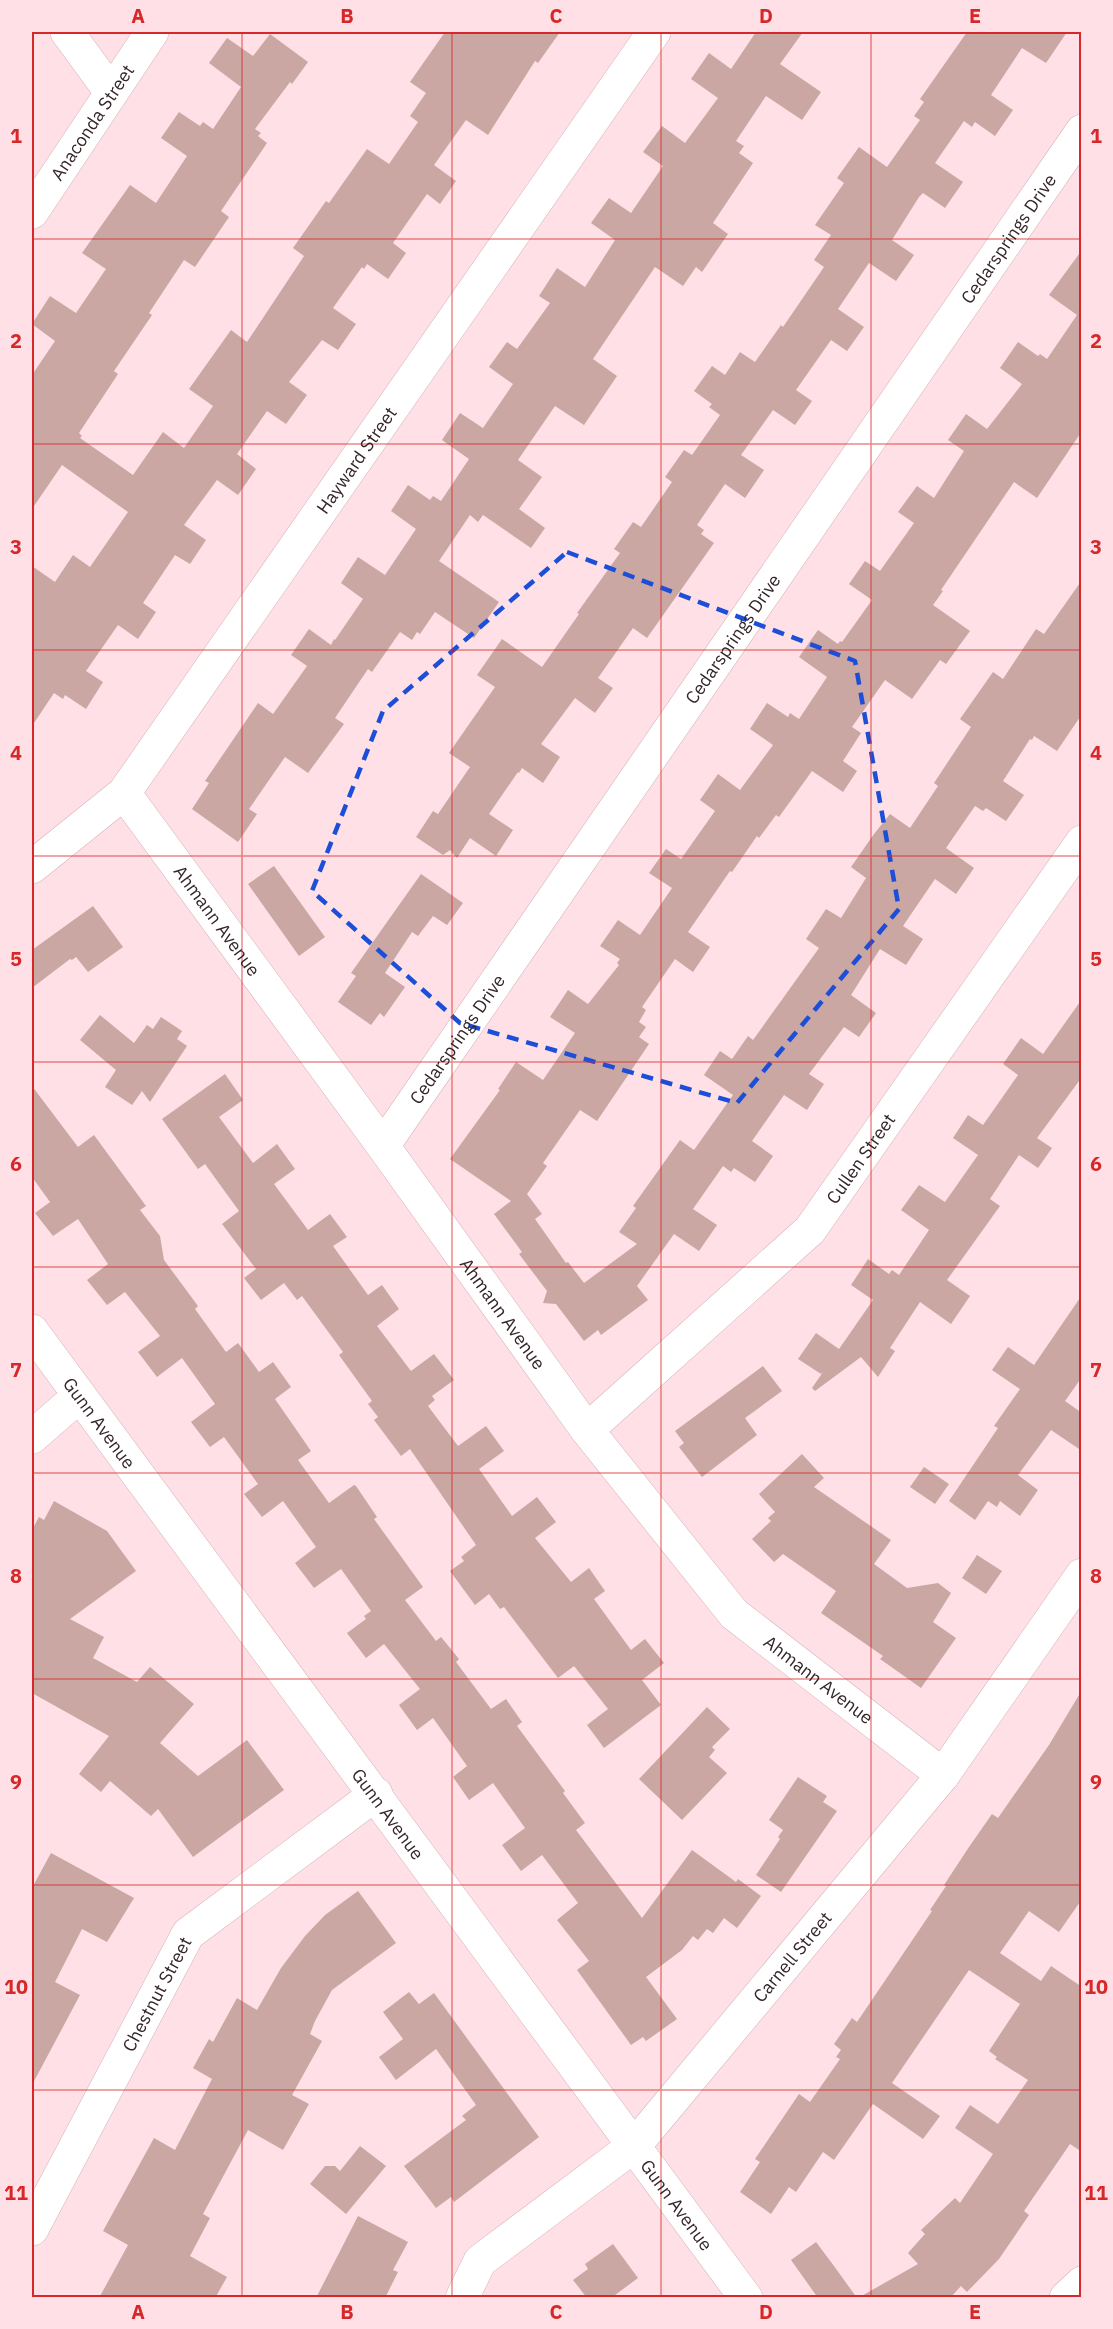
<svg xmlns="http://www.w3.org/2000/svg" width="1113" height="2329" font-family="'IBM Plex Sans',sans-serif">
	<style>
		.building { fill: #caa7a2 }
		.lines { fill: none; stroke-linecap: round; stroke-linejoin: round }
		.minor-casing { stroke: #d5b2b8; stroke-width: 34 }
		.tertiary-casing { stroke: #d5b2b8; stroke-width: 34 }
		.minor { stroke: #fff; stroke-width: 33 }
		.tertiary { stroke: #fff; stroke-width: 33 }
		.marked { fill: none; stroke: #1d4ed8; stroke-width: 4.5; stroke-dasharray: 12 8; stroke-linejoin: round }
		.grid { fill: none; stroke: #d62828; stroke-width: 1.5; stroke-opacity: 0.55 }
		.labels { text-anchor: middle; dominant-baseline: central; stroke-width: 6; stroke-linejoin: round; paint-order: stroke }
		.street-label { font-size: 18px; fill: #342629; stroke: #fee0e6 }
		.neatline { fill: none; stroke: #d62828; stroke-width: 2 }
		.grid-label { font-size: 20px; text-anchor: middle; font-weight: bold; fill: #d62828 }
	</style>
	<rect width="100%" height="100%" fill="#fee0e6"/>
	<path class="building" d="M445 32H560L538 63 535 61 488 135 466 120 434 165 456 181 440 204 427 194 393 243 406 253 388 279 367 264 364 269 362 267 333 308 356 324 338 350 322 340 289 382 307 395 286 424 267 411 237 454 256 469 238 495 217 480 184 525 206 540 190 564 175 555 143 603 156 612 138 639 118 625 86 671 103 682 86 709 65 695 63 699 54 693 32 726V566L55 582 73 555 90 567 128 512 62 465 32 509V375L55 341 32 324 50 296 76 313 106 269 82 253 130 185 156 203 187 156 161 138 179 112 200 126 203 122 213 129 241 87 209 63 227 38 253 56 270 34 308 62 292 84 290 82 255 129 261 133 258 136 267 143 221 211 229 217 195 267 184 260 149 313 152 315 114 371 118 374 79 433 82 436 80 438 133 475 163 432 184 448 213 406 189 389 231 330 247 342 304 256 293 248 326 201 329 203 367 149 389 164 418 122 410 116 426 93 410 82Z
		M756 32H803L780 64 821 92 802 120 766 96 736 141 744 146 739 153 753 163 713 223 728 234 702 272 696 267 683 286 655 267 593 359 617 376 584 425 555 406 518 460 542 477 519 509 545 528 531 548 483 515 478 522 470 515 439 561 499 602 474 638 435 612 420 634 417 632 412 640 400 632 372 672 368 669 335 718 344 724 308 773 285 757 249 809 257 814 238 842 192 809 209 783 205 781 258 703 273 714 307 666 291 655 309 629 331 645 334 639 335 640 363 599 341 583 358 557 385 575 416 529 391 511 408 485 430 500 433 496 441 501 469 459 442 440 460 413 483 428 513 384 489 367 507 342 517 349 550 303 539 296 557 268 585 287 615 240 591 223 609 198 631 213 663 166 643 152 662 126 685 143 718 98 691 79 709 53 731 69Z
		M967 32H1067L1046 63 1022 48 991 95 1013 110 995 136 975 122 972 127 964 121 935 163 963 182 945 208 923 193 919 197 892 240 914 255 896 281 869 263 838 309 864 327 847 351 831 340 796 390 812 401 795 425 773 410 741 455 764 470 745 498 725 484 697 525 704 530 701 534 714 543 647 638 633 628 598 678 613 688 595 713 575 698 541 744 560 757 543 783 522 768 519 773 518 772 489 814 513 830 496 856 470 838 457 858 450 850 443 855 416 837 433 811 438 814 470 767 449 753 495 687 477 675 502 639 542 667 579 614 577 613 620 553 614 549 633 522 641 527 672 482 665 477 684 450 692 455 720 415 709 407 712 404 694 391 712 366 725 375 740 352 755 362 781 325 783 327 824 267 814 260 831 235 815 225 844 183 837 178 859 147 887 167 920 120 914 116 924 102 920 99Z
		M1082 250V431L1037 498 1014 482 941 590 943 591 933 605 970 631 946 664 940 660 912 699 885 680 852 727 861 733 843 761 857 771 843 792 812 771 779 817 776 815 759 838 757 836 732 872 730 871 688 932 710 947 693 972 675 959 642 1007 646 1010 639 1022 646 1027 639 1037 649 1044 597 1121 580 1110 543 1163 547 1166 527 1194 542 1214 535 1219 566 1263 568 1262 584 1283 637 1244 619 1232 636 1208 633 1206 680 1140 694 1150 733 1095 704 1075 720 1051 732 1059 748 1036 753 1040 819 948 806 939 826 909 841 918 866 878 851 867 874 834 890 814 910 828 938 786 934 783 971 727 960 719 993 672 1003 679 1036 629 1044 634 1082 580V714L1057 751 1034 736 1032 740 1030 739 1003 781 1024 795 1006 821 986 808 983 811 975 806 946 848 974 868 956 894 935 879 903 926 923 939 906 965 880 949 851 995 876 1013 859 1037 844 1027 809 1074 824 1084 807 1110 784 1095 752 1141 773 1156 755 1182 734 1168 731 1172 723 1166 693 1209 717 1225 699 1251 674 1234 637 1286 648 1300 601 1335 598 1330 584 1341 556 1304 543 1303 547 1291 519 1254 522 1252 494 1214 511 1201 450 1159 500 1090 498 1089 516 1062 543 1080 575 1033 550 1017 568 990 588 1004 619 965 617 963 620 959 600 946 618 920 640 935 672 888 649 873 666 849 681 859 715 811 700 800 718 774 740 790 773 745 750 729 767 703 788 717 790 713 799 719 827 677 799 657 818 630 838 644 840 641 842 642 872 600 849 584 865 561 880 571 914 523 898 512 917 486 934 498 964 451 948 440 966 414 987 429 1022 384 1000 368 1018 342 1038 356 1040 354 1047 359 1077 315 1049 295Z
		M274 866 325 937 299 956 248 884Z
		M421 874 463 903 447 925 433 916 418 936 412 932 385 973 405 987 384 1017 380 1013 371 1025 338 1002 356 976 351 973Z
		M93 906 123 947 88 972 76 957 72 960 70 959 32 988V950Z
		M1082 999V1077L1037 1138 1052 1148 1038 1168 1019 1155 990 1199 1000 1206 947 1280 970 1296 951 1324 920 1302 890 1348 895 1351 878 1377 861 1357 815 1391 812 1388 823 1372 821 1374 798 1359 816 1333 839 1349 873 1300 851 1285 868 1259 889 1274 892 1270 899 1275 929 1230 901 1210 919 1185 945 1202 978 1155 953 1138 968 1115 983 1125 1018 1075 1003 1064 1021 1038 1043 1054Z
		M100 1015 134 1043 147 1025 153 1029 161 1017 182 1031 177 1039 187 1046 150 1102 142 1091 132 1105 105 1087 116 1070 80 1040Z
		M225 1074 243 1100 219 1117 253 1163 277 1144 295 1169 274 1184 308 1230 330 1214 347 1237 333 1246 368 1295 382 1285 399 1309 377 1326 411 1371 434 1354 454 1380 432 1396 435 1400 428 1406 458 1446 486 1426 504 1451 479 1469 512 1516 537 1497 556 1522 535 1538 571 1582 589 1568 605 1591 594 1599 631 1650 645 1639 664 1663 642 1680 661 1705 604 1748 587 1725 608 1709 574 1666 558 1678 504 1607 500 1609 489 1594 475 1605 450 1571 464 1561 461 1557 476 1545 410 1449 401 1456 374 1420 378 1417 368 1404 372 1401 339 1355 343 1352 302 1296 297 1300 284 1283 261 1300 244 1278 256 1269 222 1224 239 1211 205 1164 198 1169 162 1119Z
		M32 1086 78 1147 94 1135 146 1206 140 1210 160 1236 164 1260 198 1306 195 1309 226 1352 238 1343 259 1372 273 1362 291 1387 275 1399 311 1451 298 1460 329 1503 354 1485 356 1486 377 1517 374 1519 423 1587 405 1600 436 1641 441 1637 459 1659 456 1662 491 1709 506 1699 522 1722 517 1726 565 1791 563 1793 585 1823 576 1830 642 1918 692 1850 736 1882 738 1879 761 1896 737 1928 724 1918 713 1933 707 1929 698 1940 693 1936 682 1950 646 1977 677 2019 646 2041 643 2037 631 2045 577 1970 589 1961 557 1920 578 1903 542 1855 521 1871 502 1845 525 1828 493 1783 469 1800 453 1777 467 1766 433 1718 417 1730 399 1705 420 1689 384 1644 366 1658 347 1633 366 1619 364 1616 371 1611 341 1569 314 1588 295 1563 316 1547 283 1501 262 1517 244 1494 258 1484 224 1437 210 1447 191 1422 215 1404 182 1358 157 1377 138 1352 160 1336 125 1292 107 1305 87 1280 108 1264 78 1219 53 1236 35 1213 50 1202 32 1177Z
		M1082 1295V1377L1065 1401 1082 1413V1451L1051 1430 1018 1475 1038 1490 1020 1516 1000 1501 997 1507 988 1501 975 1520 949 1501 998 1428 994 1426 1020 1389 992 1370 1008 1347 1034 1365Z
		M763 1366 782 1391 745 1418 757 1435 702 1477 679 1447 684 1443 675 1431Z
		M802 1454 824 1478 814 1487 891 1540 874 1564 907 1588 938 1583 951 1593 933 1622 956 1638 921 1688 880 1659 883 1656 821 1613 836 1591 783 1554 774 1562 752 1539 771 1521 768 1518 775 1512 759 1494Z
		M924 1467 949 1484 935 1504 910 1487Z
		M54 1501 107 1531 136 1571 70 1619 104 1637 93 1658 137 1682 150 1667 194 1704 160 1743 198 1776 247 1740 284 1790 193 1857 158 1809 151 1816 110 1781 101 1792 79 1774 109 1736 32 1693V1530L39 1517 44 1520Z
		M977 1555 1002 1571 986 1594 962 1578Z
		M1082 1690V1899L1059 1932 1029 1911 1000 1953 1041 1981 1051 1966 1082 1987V2152L1070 2144 1024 2211 1029 2215 999 2259 967 2292 961 2286 950 2298H858L918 2264 908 2253 925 2234 921 2230 955 2198 960 2203 993 2154 955 2128 970 2105 998 2124 1028 2080 995 2059 997 2057 989 2051 1020 2004 969 1970 892 2083 940 2116 923 2139 873 2104 834 2160 823 2152 796 2192 789 2187 771 2214 740 2192 760 2162 755 2159 799 2094 810 2102 840 2059 836 2057 841 2050 834 2044 852 2018 857 2022 932 1911 930 1910 946 1886 944 1885 969 1847 992 1814 998 1818 1049 1745Z
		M707 1707 730 1729 712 1747 715 1750 709 1757 727 1773 682 1820 639 1779Z
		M798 1777 827 1796 823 1802 837 1811 781 1892 756 1875 780 1839 778 1837 783 1830 769 1820Z
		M51 1853 134 1898 107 1942 82 1929 55 1982 80 1995 32 2085V1888Z
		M358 1891 396 1943 332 1990 315 2021 310 2034 322 2041 292 2095 309 2104 283 2150 248 2130 203 2214 210 2218 190 2256 227 2277 215 2298H99L128 2245 103 2231 154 2138 175 2150 212 2079 193 2068 209 2039 213 2042 237 1998 257 2010 281 1968 305 1936 325 1915Z
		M409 1992 419 2004 434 1993 539 2137 454 2202 451 2197 436 2208 404 2166 466 2120 462 2116 476 2105 436 2049 396 2080 379 2057 403 2039 383 2012Z
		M360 2146 386 2166 346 2214 310 2184 325 2166H335L340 2171Z
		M358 2216 408 2242 393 2270 398 2272 385 2298H316Z
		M816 2242 834 2266 857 2298H818L791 2260Z
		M613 2244 638 2278 611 2298H587L573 2280 588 2269 585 2264Z"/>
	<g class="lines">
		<g class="minor-casing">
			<g id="minor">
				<path d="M67 32 111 92"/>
				<path id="s1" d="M32 212 152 32"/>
				<path id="s2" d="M124 793 383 1146 587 1430 734 1614 943 1775"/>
				<path id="s3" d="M32 867 124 793 654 32"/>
				<path id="s4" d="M383 1146 1082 131"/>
				<path id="s5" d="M587 1430 810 1230 1082 842"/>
				<path d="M32 1437 79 1396"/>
				<path id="s6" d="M32 2229 188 1934 376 1794"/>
				<path id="s7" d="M462 2298 480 2261 635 2145 943 1775 1082 1575"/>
				<path d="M1066 2298 1082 2283"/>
			</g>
		</g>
		<g class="tertiary-casing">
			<g id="tertiary">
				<path id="s8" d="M32 1331 746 2298"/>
			</g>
		</g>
		<use href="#minor" class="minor"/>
		<use href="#tertiary" class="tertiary"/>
	</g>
	<path class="marked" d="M567 552 855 661 899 909 737 1103 460 1023 312 891 383 711Z"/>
	<path class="grid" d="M242 32V2298M452 32V2298M661 32V2298M871 32V2298M32 239H1082M32 444H1082M32 650H1082M32 856H1082M32 1062H1082M32 1267H1082M32 1473H1082M32 1679H1082M32 1885H1082M32 2090H1082"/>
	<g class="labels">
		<g class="street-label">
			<text stroke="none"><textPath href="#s1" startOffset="108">Anaconda Street</textPath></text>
			<text stroke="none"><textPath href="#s4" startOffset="1102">Cedarsprings Drive</textPath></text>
			<text stroke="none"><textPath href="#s3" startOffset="524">Hayward Street</textPath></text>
			<text stroke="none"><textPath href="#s4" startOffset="616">Cedarsprings Drive</textPath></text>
			<text stroke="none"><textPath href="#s2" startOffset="158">Ahmann Avenue</textPath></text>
			<text stroke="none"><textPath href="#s4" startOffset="130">Cedarsprings Drive</textPath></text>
			<text stroke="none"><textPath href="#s5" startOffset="387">Cullen Street</textPath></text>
			<text stroke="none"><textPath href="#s2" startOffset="644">Ahmann Avenue</textPath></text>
			<text stroke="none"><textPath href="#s8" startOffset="114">Gunn Avenue</textPath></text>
			<text stroke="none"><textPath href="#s2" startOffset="1130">Ahmann Avenue</textPath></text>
			<text stroke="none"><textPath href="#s8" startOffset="600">Gunn Avenue</textPath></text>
			<text stroke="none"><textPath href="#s7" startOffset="480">Carnell Street</textPath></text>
			<text stroke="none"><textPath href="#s6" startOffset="266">Chestnut Street</textPath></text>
			<text stroke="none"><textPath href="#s8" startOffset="1086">Gunn Avenue</textPath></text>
		</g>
	</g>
	<rect width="1113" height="2329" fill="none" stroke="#fee0e6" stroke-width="66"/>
	<rect x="33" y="33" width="1047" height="2263" class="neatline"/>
	<g class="grid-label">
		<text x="138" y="23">A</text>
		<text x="347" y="23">B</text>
		<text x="556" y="23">C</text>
		<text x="766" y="23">D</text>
		<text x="975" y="23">E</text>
		<text x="16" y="143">1</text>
		<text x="1096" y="143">1</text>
		<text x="16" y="348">2</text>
		<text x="1096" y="348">2</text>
		<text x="16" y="554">3</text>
		<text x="1096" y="554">3</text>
		<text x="16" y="760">4</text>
		<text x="1096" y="760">4</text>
		<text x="16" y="966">5</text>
		<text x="1096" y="966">5</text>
		<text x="16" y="1171">6</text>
		<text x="1096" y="1171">6</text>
		<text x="16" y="1377">7</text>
		<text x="1096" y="1377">7</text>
		<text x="16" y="1583">8</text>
		<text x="1096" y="1583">8</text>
		<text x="16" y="1789">9</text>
		<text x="1096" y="1789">9</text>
		<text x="16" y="1994">10</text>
		<text x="1096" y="1994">10</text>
		<text x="16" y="2200">11</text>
		<text x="1096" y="2200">11</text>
		<text x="138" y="2319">A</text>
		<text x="347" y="2319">B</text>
		<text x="556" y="2319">C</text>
		<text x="766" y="2319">D</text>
		<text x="975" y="2319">E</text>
	</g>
</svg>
